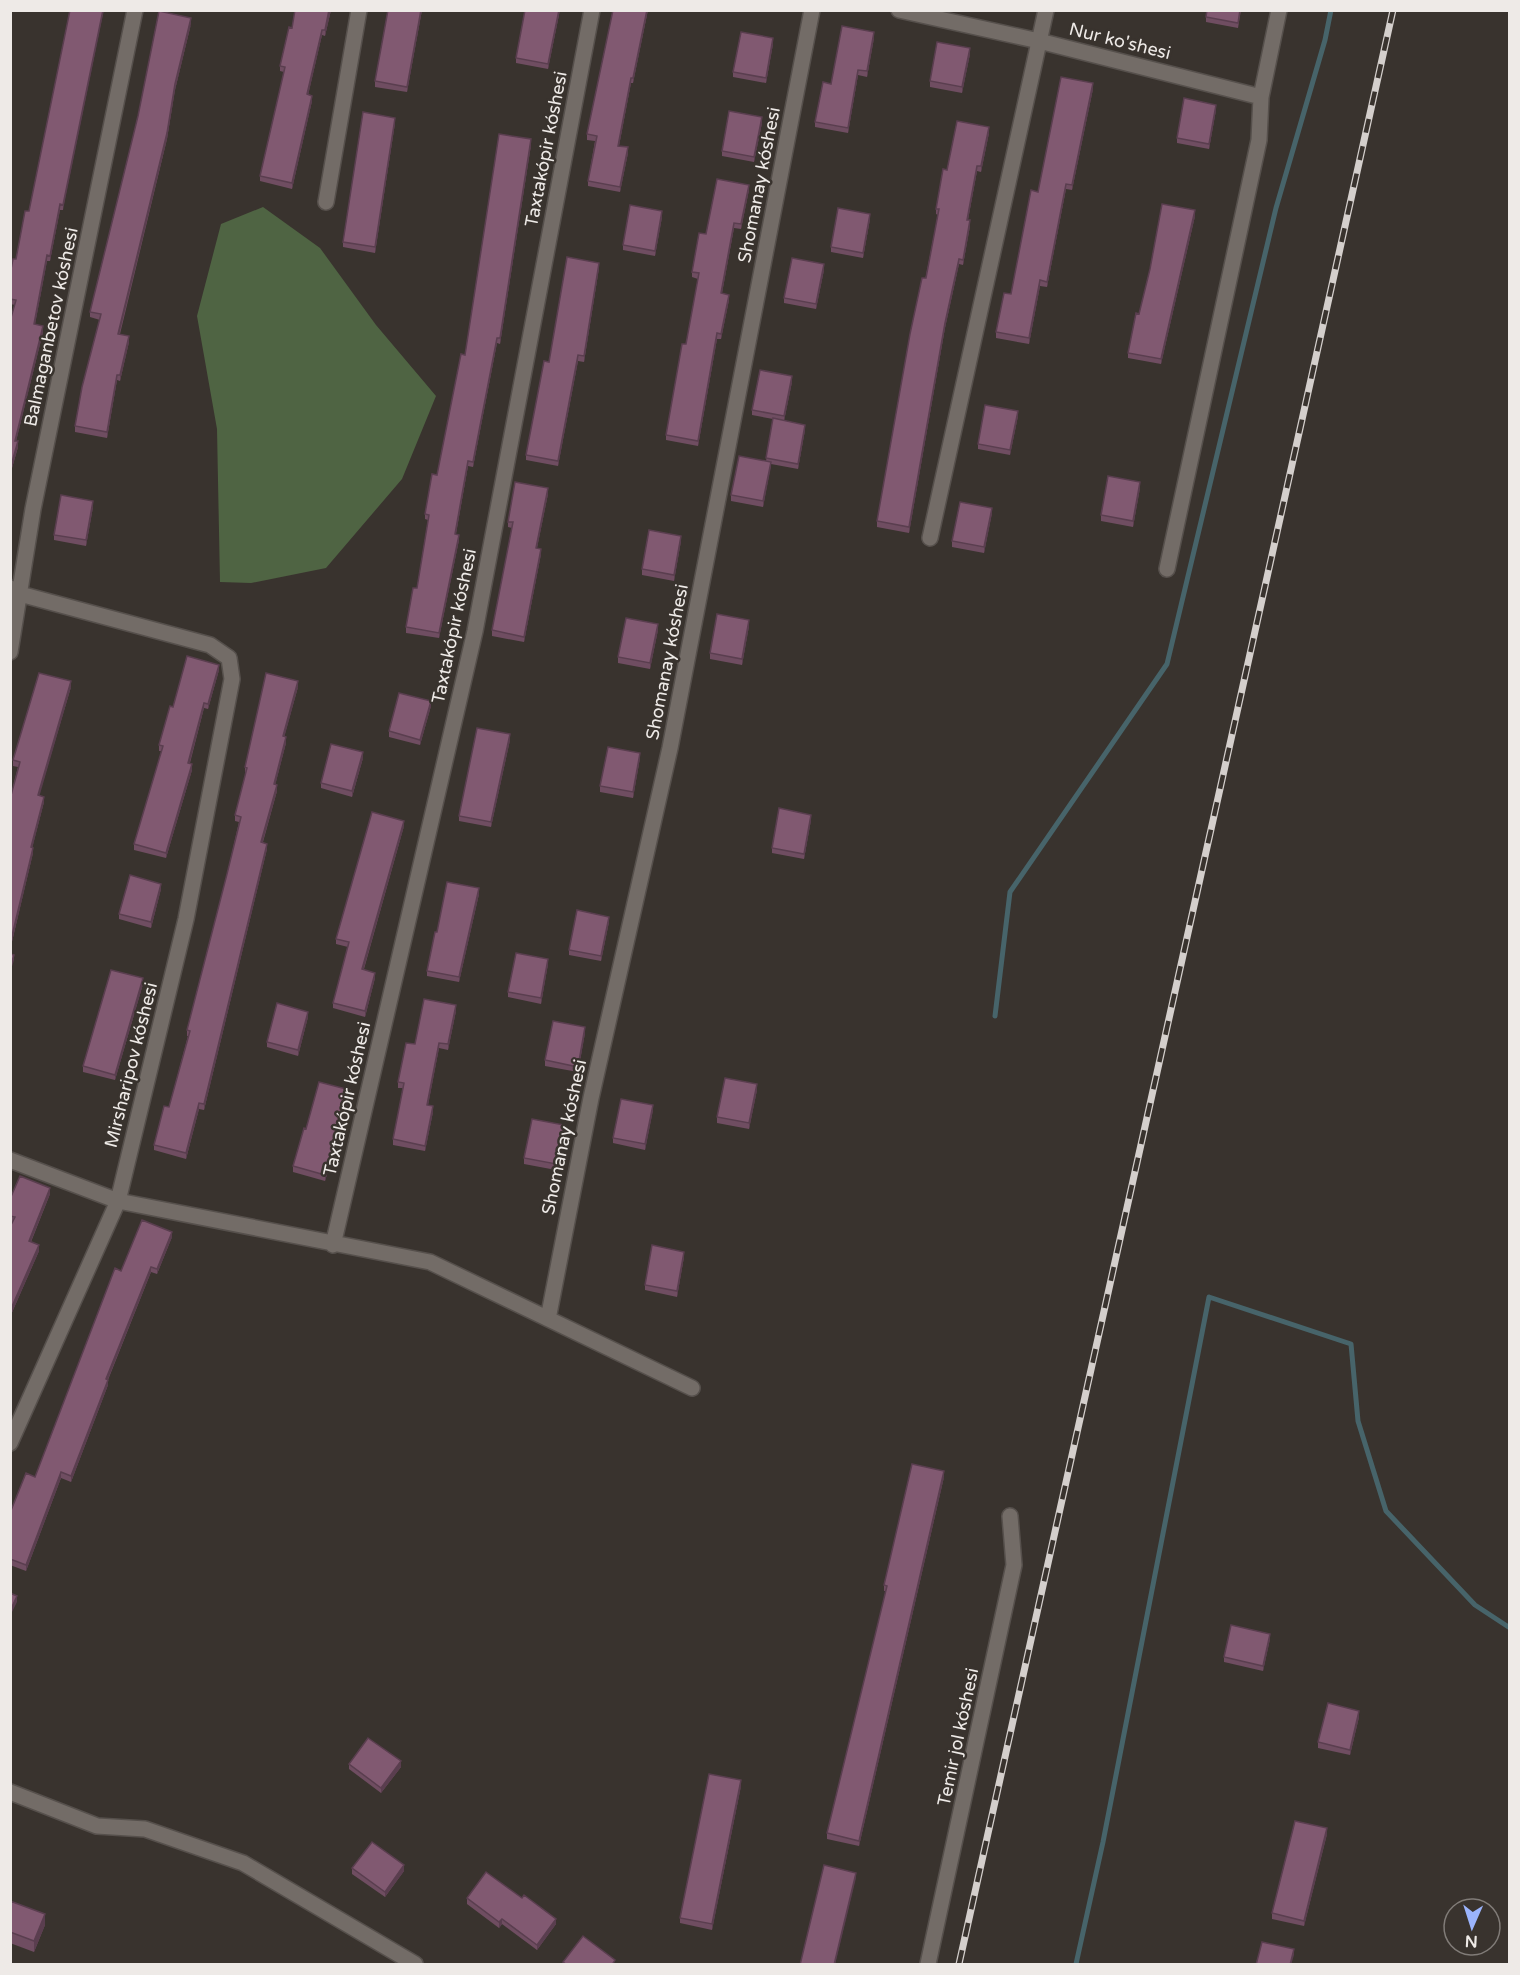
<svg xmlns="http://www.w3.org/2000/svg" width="1520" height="1975" font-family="'Varela Round',sans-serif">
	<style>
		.green { fill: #4f6443 }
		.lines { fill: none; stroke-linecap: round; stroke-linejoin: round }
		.stream { stroke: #47646a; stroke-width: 5 }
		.street-casing { stroke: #56504c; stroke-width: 18 }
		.street { stroke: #736c67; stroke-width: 15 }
		.rail-casing { stroke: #d4cfcc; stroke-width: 7 }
		.rail { stroke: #39332e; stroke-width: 4.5; stroke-dasharray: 14; stroke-linecap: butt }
		.wall { fill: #6f4d61 }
		.shaded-wall { fill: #5a3e4f }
		.building { fill: #815971; stroke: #5a3e4f; stroke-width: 1.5 }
		.labels { text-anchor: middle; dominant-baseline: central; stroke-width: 5; stroke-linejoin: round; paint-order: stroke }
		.street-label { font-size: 18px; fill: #eeeae7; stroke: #39332e }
	</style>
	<rect width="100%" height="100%" fill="#39332e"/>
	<path class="green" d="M263 207 320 248 376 325 436 396 402 479 326 568 251 583 220 582 217 429 197 316 221 224Z"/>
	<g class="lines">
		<path class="stream" d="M995 1016 1010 892 1167 664 1276 208 1325 40 1331 10
			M1076 1964 1103 1842 1209 1297 1351 1344 1358 1421 1386 1511 1475 1605 1510 1628"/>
		<g class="street-casing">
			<path id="street" d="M899 10 1039 41 1261 97
				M326 202 359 10
				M930 538 1046 10
				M1167 569 1259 140 1261 97 1279 10
				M10 588 20 594 210 645 229 658 232 679 186 919 118 1201 10 1443
				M10 652 33 509 135 10
				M10 1160 118 1201 430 1262 692 1388
				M333 1245 475 631 592 10
				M548 1319 591 1098 670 748 812 10
				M10 1792 97 1826 145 1829 243 1863 415 1964
				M928 1964 1014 1565 1010 1516"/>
		</g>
		<use href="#street" class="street"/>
		<g class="rail-casing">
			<path id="rail" d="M959 1964 1393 10"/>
		</g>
		<use href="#rail" class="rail"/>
	</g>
	<path class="wall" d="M70 10 63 210H60L50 261H47L35 324 43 332 16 441 18 447 10 475 15 305 10 304V274L16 259 29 211Z
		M295 10H331L325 36 322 35 308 95 312 101 292 189 260 181V176L284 72 280 71V66L292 28Z
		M422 10 407 92 375 87V81Z
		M525 10H560L548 69 516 63V58Z
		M648 10 633 83H631L619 146 628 153 620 192 588 186V181L595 141 587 140V134Z
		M1241 10 1238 28 1206 22V17Z
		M191 24 175 90 167 139 120 334 129 342 120 381 117 380 107 438 75 432V426L100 320 90 317V312Z
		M874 38 867 77 858 75 848 133 815 127V122L831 84Z
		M773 44 766 83 733 77V72Z
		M970 54 962 93 930 87V81Z
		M1093 89 1072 190 1066 189 1047 287 1040 286 1029 344 996 338V332L1011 294 1038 192Z
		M1216 110 1209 149 1177 143V138Z
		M395 123 375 253 343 247V242Z
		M762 123 754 162 722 156V151Z
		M989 133 981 172 977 171 968 220 970 226 963 265 959 264 945 328 909 533 877 527V521L938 215 936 214V209L947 170Z
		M531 145 500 344 497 343 473 467 468 466 456 534 459 540 439 638 406 633V627L417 588 428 520 425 519V514L437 475 465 355Z
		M749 190 741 229 734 228 722 293 729 300 721 339H717L698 446 666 440V435L686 344 698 279 692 277V272Z
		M1195 216 1161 364 1128 358V353L1139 314Z
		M662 217 655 256 623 250V245Z
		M870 219 863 258 831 252V247Z
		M599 268 584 362 578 361 558 466 526 460V455L549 362Z
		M824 270 816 309 784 303V298Z
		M792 382 784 421 805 430 798 469 771 464 763 507 731 501V495L766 461 773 419 752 415V410Z
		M1018 416 1010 455 978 449V444Z
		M1140 488 1133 527 1101 521V515Z
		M548 494 537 548 541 554 524 642 492 636V630L512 528 508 527V522Z
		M93 507 86 546 54 540V535Z
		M992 513 984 553 952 547V541Z
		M681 541 674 581 642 575V569Z
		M749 626 742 665 710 659V653Z
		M658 630 650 669 618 663V657Z
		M219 670 208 709 204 708 190 763 192 770 166 858 134 850V844L162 751H159V745L173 707Z
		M71 687 39 795 44 802 32 848 33 853 10 950V799L18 767 13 766V760Z
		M298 687 284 737 286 743 275 785 277 791 263 842 267 849 204 1110 199 1109 186 1159 154 1150V1145L169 1107 188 1036H187V1030L227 874 239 822 235 821V815L246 773H245V767Z
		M431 706 420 745 389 737V731Z
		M510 740 491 827 459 821V816Z
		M363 758 352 797 321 788V783Z
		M640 758 633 798 600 792V786Z
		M811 820 804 859 772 853V848Z
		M404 826 364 969 375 978 365 1017 333 1008V1003L348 947 336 944V939Z
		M161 889 151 928 119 919V914Z
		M479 894 459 982 427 976V971L437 932Z
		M609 922 601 961 569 955V950Z
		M548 964 541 1004 508 997V992Z
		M143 984 115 1080 83 1072V1066Z
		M456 1011 448 1050 439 1048 428 1105 433 1112 425 1151 393 1145V1139L403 1088H398V1082Z
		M308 1017 298 1056 267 1047V1042Z
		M585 1033 578 1072 545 1066V1060Z
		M757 1090 749 1129 717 1123V1117Z
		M350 1096 325 1181 293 1172V1166L306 1129Z
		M653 1110 645 1150 613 1143V1138Z
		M564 1131 556 1170 524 1164V1158Z
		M50 1194 31 1242 39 1251 10 1317V1227L13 1222 10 1221V1199Z
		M172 1237 157 1274 151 1272 108 1380V1385L71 1482 61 1478 26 1571 10 1565V1513L35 1477 121 1271Z
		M684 1257 677 1297 645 1290V1285Z
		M944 1477 859 1846 827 1839V1833L886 1591H884V1585Z
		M1270 1639 1263 1671 1224 1662V1657Z
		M1359 1717 1350 1755 1318 1748V1742Z
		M349 1764 401 1767 381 1793 349 1769Z
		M741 1786 712 1930 680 1923V1918Z
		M1327 1834 1304 1926 1272 1919V1913Z
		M352 1868 404 1871 385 1897 352 1874Z
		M467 1898 556 1924 537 1950 502 1924 499 1928 467 1904Z
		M10 1901 45 1925 34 1952 10 1943Z"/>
	<path class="shaded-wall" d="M103 10H104L63 210V205Z
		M329 10H331L325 36V30Z
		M421 10H422L407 92V87Z
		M559 10H560L548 69V64Z
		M647 10H648L633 83V78Z
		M191 18V24L175 90 167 139 118 339V334Z
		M322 30V35L307 100V94Z
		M874 32V38L867 77V71Z
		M773 38V44L766 83V78Z
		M970 48V54L962 93V87Z
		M858 70V75L848 133V128Z
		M631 78V83L618 151V146Z
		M1093 83V89L1072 190V185Z
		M312 96V101L292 189V183Z
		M1216 105V110L1209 149V144Z
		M762 117V123L754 162V157Z
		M395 118V123L375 253V247Z
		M989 127V133L981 172V166Z
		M531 139V145L500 344V338Z
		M628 147V153L620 192V187Z
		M977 166V171L967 225V220Z
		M1066 184V189L1047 287V282Z
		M749 185V190L741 229V224Z
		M60 204V210L50 261V256Z
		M1195 210V216L1161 364V359Z
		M662 211V217L655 256V251Z
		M870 214V219L863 258V253Z
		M970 220V226L963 265V260Z
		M734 223V228L721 299V293Z
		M47 255V261L34 330V324Z
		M959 259V264L945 328 909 533V527L945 323Z
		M599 263V268L584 362V356Z
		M824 264V270L816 309V304Z
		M1040 280V286L1029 344V338Z
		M729 295V300L721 339V334Z
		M43 326V332L15 446V441Z
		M717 333V339L698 446V441Z
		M129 336V342L120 381V375Z
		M497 338V343L473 467V462Z
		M578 355V361L558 466V461Z
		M117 375V380L107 438V432Z
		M792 376V382L784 421V416Z
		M1018 411V416L1010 455V450Z
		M805 425V430L798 469V464Z
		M18 441V447L10 475V469Z
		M468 461V466L455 539V534Z
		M771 462V467L763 507V501Z
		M1140 482V488L1133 527V521Z
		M548 488V494L536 553V548Z
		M93 501V507L86 546V540Z
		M992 508V513L984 553V547Z
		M459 535V540L439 638V633Z
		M681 536V541L674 581V575Z
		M541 549V554L524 642V637Z
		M749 620V626L742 665V659Z
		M658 624V630L650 669V663Z
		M219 665V670L208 709V704Z
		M71 681V687L38 801V795Z
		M298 681V687L283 742V736Z
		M431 701V706L420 745V740Z
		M204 703V708L188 769V763Z
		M510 734V740L491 827V822Z
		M286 737V743L274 790V784Z
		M363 752V758L352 797V791Z
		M640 753V758L633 798V792Z
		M192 764V770L166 858V853Z
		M277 785V791L261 848V842Z
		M44 797V802L31 853V847Z
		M811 815V820L804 859V854Z
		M404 821V826L362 975V969Z
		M267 844V849L204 1110V1104Z
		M33 848V853L10 950V944Z
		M161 884V889L151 928V922Z
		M479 888V894L459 982V977Z
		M609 917V922L601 961V956Z
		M14 955V960L10 973V968Z
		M548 959V964L541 1004V998Z
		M375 973V978L365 1017V1011Z
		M143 978V984L115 1080V1075Z
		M456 1005V1011L448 1050V1044Z
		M308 1012V1017L298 1056V1050Z
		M585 1027V1033L578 1072V1067Z
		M439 1043V1048L427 1111V1105Z
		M757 1084V1090L749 1129V1123Z
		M350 1090V1096L325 1181V1175Z
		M199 1103V1109L186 1159V1153Z
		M653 1105V1110L645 1150V1144Z
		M433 1106V1112L425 1151V1146Z
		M564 1125V1131L556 1170V1164Z
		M50 1188V1194L29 1246V1241Z
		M172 1232V1237L157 1274V1269Z
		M39 1245V1251L10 1317V1311Z
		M684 1252V1257L677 1297V1291Z
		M151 1267V1272L106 1384V1379Z
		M108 1380V1385L71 1482V1476Z
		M944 1471V1477L859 1846V1841Z
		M61 1472V1478L26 1571V1565Z
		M17 1596V1602L10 1616V1611Z
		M1270 1634V1639L1263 1671V1666Z
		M1359 1711V1717L1350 1755V1750Z
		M401 1761V1767L381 1793V1788Z
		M741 1780V1786L712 1930V1924Z
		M1327 1828V1834L1304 1926V1921Z
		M404 1865V1871L385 1897V1892Z
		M856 1873V1878L835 1965H834Z
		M45 1914V1925L34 1952V1941Z
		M502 1919V1924L499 1928V1922Z
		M556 1919V1924L537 1950V1945Z
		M1294 1949V1955L1291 1965H1290Z"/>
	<path class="building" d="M70 10H103L63 205 60 204 50 256 47 255 34 324 43 326 15 441H18L10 469V321L16 300 10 299V274L13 259H16L25 211H29Z
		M295 10H329L325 30H322L307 94 312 96 292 183 260 176 285 67 280 66 289 27 292 28Z
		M388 10H421L407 87 375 81Z
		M525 10H559L548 64 516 58Z
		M613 10H647L633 78H631L618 146 628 147 620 187 588 181 597 136 587 134Z
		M1207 10H1240L1238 23 1206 17Z
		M159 11 191 18 175 84 167 133 118 334 129 336 120 375H117L107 432 75 426 82 387 101 314 90 312 138 116Z
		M842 26 874 32 867 71 858 70 848 128 815 122 823 82 831 84Z
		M741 32 773 38 766 78 733 72Z
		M937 42 970 48 962 87 930 81Z
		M1061 77 1093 83 1072 185 1066 184 1047 282 1040 280 1029 338 996 332 1004 293 1011 294 1031 190 1038 192Z
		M1184 98 1216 105 1209 144 1177 138Z
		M729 111 762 117 754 157 722 151Z
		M363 112 395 118 375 247 343 242Z
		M957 121 989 127 981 166H977L967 220H970L963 260 959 259 945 323 909 527 877 521 910 334 922 278H926L939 209H936L943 169 947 170Z
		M499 134 531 139 500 338H497L473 462 468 461 455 534 459 535 439 633 406 627 413 588H417L429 515 425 514 432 474 437 475 461 354 465 355Z
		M717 179 749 185 741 224 734 223 721 293 729 295 721 334 717 333 698 441 666 435 682 344H686L699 273 692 272 699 233 706 234Z
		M1162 204 1195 210 1161 359 1128 353 1136 313 1139 314 1150 269Z
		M630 205 662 211 655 251 623 245Z
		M838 208 870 214 863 253 831 247Z
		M567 257 599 263 584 356 578 355 558 461 526 455 544 361 549 362Z
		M792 258 824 264 816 304 784 298Z
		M760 370 792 376 784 416 752 410Z
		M985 405 1018 411 1010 450 978 444Z
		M773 418 805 425 798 464 766 458Z
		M739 456 771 462 763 501 731 495Z
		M1108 476 1140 482 1133 521 1101 515Z
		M515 482 548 488 536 548 541 549 524 637 492 630 513 522H508Z
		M61 495 93 501 86 540 54 535Z
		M960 502 992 508 984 547 952 541Z
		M649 530 681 536 674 575 642 569Z
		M717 614 749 620 742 659 710 653Z
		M626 618 658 624 650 663 618 657Z
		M187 656 219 665 208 704 204 703 188 763 192 764 166 853 134 844 163 746 159 745 170 706 173 707Z
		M39 673 71 681 38 795 44 797 31 847 33 848 10 944V799L20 762 13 760Z
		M266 673 298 681 283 736 286 737 274 784 277 785 261 842 267 844 204 1104 199 1103 186 1153 154 1145 164 1106 169 1107 190 1031 187 1030 227 874 241 817 235 815 247 768 245 767Z
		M399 693 431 701 420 740 389 731Z
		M477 728 510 734 491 822 459 816Z
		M331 744 363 752 352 791 321 783Z
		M608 747 640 753 633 792 600 786Z
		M779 808 811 815 804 854 772 848Z
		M372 812 404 821 362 969 375 973 365 1011 333 1003 349 942 336 939Z
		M130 875 161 884 151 922 119 914Z
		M447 882 479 888 459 977 427 971 435 932H437Z
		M577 910 609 917 601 956 569 950Z
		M516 953 548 959 541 998 508 992Z
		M10 954 14 955 10 968Z
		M111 970 143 978 115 1075 83 1066Z
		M424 999 456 1005 448 1044 439 1043 427 1105 433 1106 425 1146 393 1139 404 1083 398 1082 406 1043 415 1044Z
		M277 1003 308 1012 298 1050 267 1042Z
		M553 1021 585 1027 578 1067 545 1060Z
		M725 1078 757 1084 749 1123 717 1117Z
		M319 1082 350 1090 325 1175 293 1166 304 1128 306 1129Z
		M621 1099 653 1105 645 1144 613 1138Z
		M532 1119 564 1125 556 1164 524 1158Z
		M20 1176 50 1188 29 1241 39 1245 10 1311V1227L15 1217 10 1216V1199Z
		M142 1220 172 1232 157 1269 151 1267 106 1379 108 1380 71 1476 61 1472 26 1565 10 1559V1513L26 1473 35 1477 115 1268 121 1271Z
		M652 1245 684 1252 677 1291 645 1285Z
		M912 1464 944 1471 859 1841 827 1833 887 1586 884 1585Z
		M10 1593 17 1596 10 1611Z
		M1231 1625 1270 1634 1263 1666 1224 1657Z
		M1328 1703 1359 1711 1350 1750 1318 1742Z
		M368 1738 401 1761 381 1788 349 1764Z
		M709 1774 741 1780 712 1924 680 1918Z
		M1295 1821 1327 1828 1304 1921 1272 1913Z
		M372 1842 404 1865 385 1892 352 1868Z
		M824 1865 856 1873 834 1965H800Z
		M486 1872 522 1898 524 1895 556 1919 537 1945 502 1919 499 1922 467 1898Z
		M10 1901 45 1914 34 1941 10 1932Z
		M583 1936 615 1960 612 1965H567L563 1962Z
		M1262 1942 1294 1949 1290 1965H1256Z"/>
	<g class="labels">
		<g class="street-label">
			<text transform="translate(1120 41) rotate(14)">Nur ko'shesi</text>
			<text transform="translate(546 149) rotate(-79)">Taxtakópir kóshesi</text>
			<text transform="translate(759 185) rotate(-79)">Shomanay kóshesi</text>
			<text transform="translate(51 327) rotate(-78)">Balmaganbetov kóshesi</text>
			<text transform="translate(454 626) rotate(-78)">Taxtakópir kóshesi</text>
			<text transform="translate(667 662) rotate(-79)">Shomanay kóshesi</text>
			<text transform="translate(131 1065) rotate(-76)">Mirsharipov kóshesi</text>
			<text transform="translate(347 1099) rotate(-77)">Taxtakópir kóshesi</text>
			<text transform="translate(564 1137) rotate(-78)">Shomanay kóshesi</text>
			<text transform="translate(958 1737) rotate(-78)">Temir jol kóshesi</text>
		</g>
	</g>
	<rect width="1520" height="1975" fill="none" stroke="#eeeae7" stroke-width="24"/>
	<g transform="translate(1472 1927) rotate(183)"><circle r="28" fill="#39332e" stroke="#817c78" stroke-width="1.5"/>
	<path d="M0-4.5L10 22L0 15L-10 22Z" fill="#9bb4fd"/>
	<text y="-9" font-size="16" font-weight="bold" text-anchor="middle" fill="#eeeae7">N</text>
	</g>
</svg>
